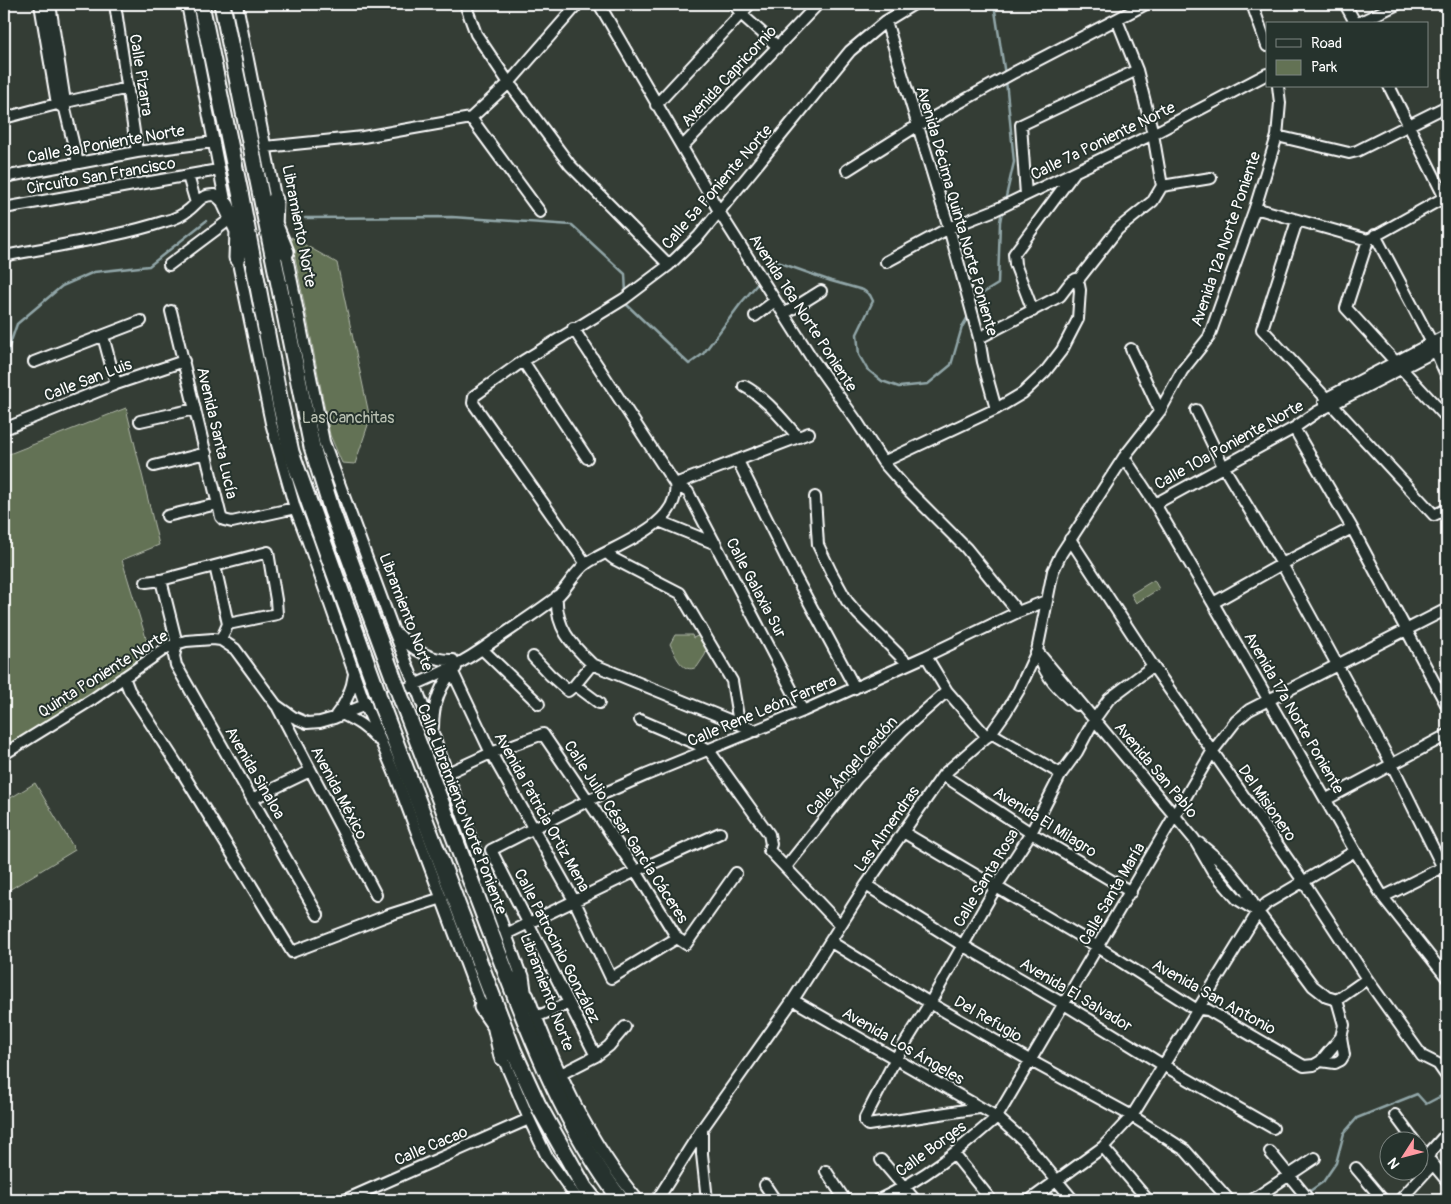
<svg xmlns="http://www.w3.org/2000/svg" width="1451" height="1204" font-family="Pangolin,sans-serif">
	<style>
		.green { fill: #637254; stroke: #b1b8aa }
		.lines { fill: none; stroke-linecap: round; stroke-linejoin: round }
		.stream { stroke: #91a6a8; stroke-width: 2.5 }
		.minor-casing { stroke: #fff; stroke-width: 14 }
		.highway-casing { stroke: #fff; stroke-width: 19 }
		.minor { stroke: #26332d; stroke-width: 10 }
		.highway { stroke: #26332d; stroke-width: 15 }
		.highway-bridge-casing { stroke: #fff; stroke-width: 19; stroke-linecap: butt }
		.highway-bridge { stroke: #26332d; stroke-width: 15 }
		.labels { text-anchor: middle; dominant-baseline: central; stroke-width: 4; stroke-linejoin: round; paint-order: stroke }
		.street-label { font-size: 16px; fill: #fff; stroke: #26332d }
		.park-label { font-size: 16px; fill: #b9c0b2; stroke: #26332d }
	</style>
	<rect width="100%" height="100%" fill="#343d35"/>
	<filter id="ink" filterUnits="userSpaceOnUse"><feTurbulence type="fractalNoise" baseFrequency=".02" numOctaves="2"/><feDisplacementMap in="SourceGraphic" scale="10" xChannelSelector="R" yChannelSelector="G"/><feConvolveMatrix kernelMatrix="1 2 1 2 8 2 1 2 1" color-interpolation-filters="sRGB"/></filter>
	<g filter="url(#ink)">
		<path class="green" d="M291 237 337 263 370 419 355 464 342 463 330 435Z
			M126 408 159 545 122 560 150 651 87 696 4 749V456Z
			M1154 580 1159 589 1136 603 1131 594Z
			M675 635H692L693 638 700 635 707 647 705 655 697 667C682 675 675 654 670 644Z
			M35 783 75 850 4 893V802Z"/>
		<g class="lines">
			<path class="stream" d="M994 4 1005 75
				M1005 201 1014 162 1006 80
				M305 218 452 217 572 225 625 274 626 293
				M763 277 775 261 831 281 863 290 870 295 873 301 857 334 859 355 867 369 882 381 899 387 928 384 951 365 962 327 969 315
				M626 301V304L689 364 703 354 741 303 760 281
				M974 306 980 295 998 284 1000 222 1002 211
				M4 361 17 324 62 286 94 272 149 266 206 221
				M1307 1193 1323 1182 1336 1163 1344 1133 1357 1118 1417 1094 1426 1104 1447 1093"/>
			<g class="minor-casing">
				<path id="minor" d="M40 4 57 104 62 107
					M50 4 65 102V109L78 163
					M115 4 137 152
					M187 4 227 210
					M237 4 277 206
					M465 4 476 34 509 83 570 165 669 265
					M599 4 723 218 811 357 858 423 883 462 905 487 966 548 1018 612
					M734 4 741 14 778 47
					M1252 4 1267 46
					M1345 4 1356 24
					M1117 20 1137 70 1153 134 1162 186
					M886 21 949 228 979 338 983 362 996 409
					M1356 24 1398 4
					M1389 86 1447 202
					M656 105 750 4
					M4 118 57 104 128 88
					M471 118 540 212
					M1277 136 1349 153 1357 151 1447 106
					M265 147 363 137 471 118 509 83 578 4
					M682 147 818 4
					M847 170 912 129 1015 72 1146 4
					M188 176 196 203
					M4 177 137 152 213 142
					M1162 186 1211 178
					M1026 195 1021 125 1137 70
					M4 208 218 170
					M1255 208 1368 240 1447 196
					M1297 221 1262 329 1434 515 1447 509
					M1375 235 1432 343 1447 377
					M1368 240 1346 308 1447 418
					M285 247 324 442 393 629 415 684 523 981
					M236 253 271 423 295 508 307 539 365 704 396 777 484 1012
					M4 256C58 245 114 238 166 221 175 219 183 215 190 209 199 201 203 194 215 195L226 205
					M886 262 949 228 995 210 1153 134 1267 74
					M169 265 229 220
					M1078 280 1118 229 1153 201 1162 186
					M171 311 221 517 224 520 232 522 295 508
					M1033 311 1015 264 1014 254 1074 173
					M784 314 821 291
					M755 316 775 301
					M573 328 675 484 688 492 803 711
					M103 336 116 384
					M979 338 1060 296 1070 283 1076 279 1078 280
					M1131 349 1160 411
					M523 361 587 458
					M34 362 141 321
					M744 386C766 398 782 419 798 437
					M1324 402 1327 398 1447 335
					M1196 410 1223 466 1282 564 1392 765 1447 876
					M140 421 195 409
					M1294 428 1352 528 1447 706
					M4 429 116 384 184 361
					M1124 457 1155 504 1213 603 1355 851 1383 897 1447 978
					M738 461 795 576 855 688
					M883 462 996 409 1023 393 1045 372 1062 350 1078 319 1080 290 1078 280
					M154 466 206 453
					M675 484 809 433
					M815 497 818 545 831 572 847 601 858 614 908 664
					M1155 504 1294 428 1317 412 1447 345
					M167 516 217 504
					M659 521 716 544
					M1070 539 1153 666 1303 881 1367 979 1422 1056 1438 1064 1447 1077
					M610 552V556L614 559 680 593 732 681 739 723
					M586 564 473 403 474 396 523 361 624 299 669 265 699 236 850 51 886 21 914 4
					M215 566 228 624 221 640
					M161 580 177 644 174 656 176 665 318 915
					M146 582 161 580 268 552 276 600 277 614 228 624
					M557 596C555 627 571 644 592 664L756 731
					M1213 603 1282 564 1352 528
					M398 634C412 649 431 661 453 660
					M482 649 539 704
					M1037 651 1194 839 1212 870 1237 899 1258 912
					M926 656 947 691 987 737
					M1039 656C1046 678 1059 690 1076 705
					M533 657 550 675 568 691 575 685 592 664
					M447 660 491 753 575 902 611 978 677 938
					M124 677 129 690 182 772 292 952 389 915 442 898
					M575 685 599 703
					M278 708 376 895
					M342 714C356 721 367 727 377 739
					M336 715C347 702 352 690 354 674
					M640 720 708 749 769 834 771 844 769 850 840 925
					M433 727C433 705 440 684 456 668
					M991 733 1061 774
					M4 754 93 699 169 646 186 641 213 639 221 640 235 649 276 705 293 717 307 723 320 722 334 718C384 696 437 680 482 649 506 632 535 614 557 597 568 587 575 571 587 563 613 546 682 525 675 484
					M454 770 491 753 543 734 636 871 677 938 686 944 736 873
					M943 775 1031 833 1131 892
					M252 799 310 771
					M1327 799 1447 735
					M903 832 1098 947 1194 1008 1208 1010 1304 1066 1314 1065 1321 1061 1341 1037 1344 1025 1337 1000
					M1199 843 1226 866 1244 888 1258 912 1313 986 1327 997 1337 1000
					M786 867 857 778 903 730 947 691
					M866 885 962 945 1064 1004 1163 1065 1273 1128
					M1383 897 1447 865
					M506 934 636 871 720 833
					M831 942 930 1003 1031 1061 1132 1116 1185 1150 1229 1200
					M528 995C555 1067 588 1141 638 1200
					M793 1000 997 1117 1023 1140 1073 1200
					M1337 1000 1367 979
					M536 1017 569 1003
					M500 1051 529 1119 547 1157 578 1200
					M596 1056 491 850 589 800 646 775 803 711 926 656 1018 612 1046 601
					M1321 1061 1335 1063 1341 1060 1344 1055 1341 1037
					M561 1074 596 1056 609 1046 625 1027
					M979 1108 868 1125 865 1122V1118L896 1058 930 1003 996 887 1031 833 1061 774 1077 752 1094 720 1109 699 1153 666
					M1395 1115 1415 1142
					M702 1129V1154L707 1200
					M1418 1146 1447 1181
					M1103 1147 1148 1200
					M1270 1152 1309 1200
					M954 1154 991 1200
					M1428 1158 1431 1151 1447 1133
					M881 1160 915 1200
					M1356 1168 1383 1200
					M826 1171 845 1200
					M765 1185 775 1200
					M345 1200 529 1119
					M657 1200 702 1129 793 1000 866 885 943 775 991 733 1006 712 1019 690 1037 651 1053 571 1061 554 1124 457 1160 411 1182 371 1209 337 1255 208 1277 136 1280 103 1278 86
					M878 1200C926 1178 958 1151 997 1117L1212 752 1236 721 1249 710 1447 609
					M1030 1200 1103 1147 1132 1116 1258 912 1267 903 1355 851
					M1252 1200 1315 1158
					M1400 1200 1433 1164"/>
			</g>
			<g class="highway-casing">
				<path id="highway" d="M201 4 241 197 280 403 291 452 377 691
					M222 4 312 447 332 511 395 682
					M226 205 243 242
					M274 223 286 252
					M274 228 275 200
					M237 258 238 231
					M401 698C432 778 462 858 493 939 528 1029 562 1123 621 1200
					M382 707 513 1050 538 1105 584 1187 594 1200
					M521 976 525 1005
					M482 1007 500 1033
					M495 1025 502 1057"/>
			</g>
			<use href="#minor" class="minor"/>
			<use href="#highway" class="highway"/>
			<g class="highway-bridge-casing">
				<path id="highway-bridge" d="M395 682 401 698
					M377 691 382 707"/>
			</g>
			<use href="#highway-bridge" class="highway-bridge"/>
		</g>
	</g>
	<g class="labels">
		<g class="street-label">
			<text transform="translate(141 75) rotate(81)">Calle Pizarra</text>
			<text transform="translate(729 76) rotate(-47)">Avenida Capricornio</text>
			<text transform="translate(1103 141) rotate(-26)">Calle 7a Poniente Norte</text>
			<text transform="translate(106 144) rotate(-10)">Calle 3a Poniente Norte</text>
			<text transform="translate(101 176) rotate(-10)">Circuito San Francisco</text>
			<text transform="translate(717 187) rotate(-49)">Calle 5a Poniente Norte</text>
			<text transform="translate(957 211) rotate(74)">Avenida Décima Quinta Norte Poniente</text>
			<text transform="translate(299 226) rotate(79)">Libramiento Norte</text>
			<text transform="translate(1226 239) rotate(-71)">Avenida 12a Norte Poniente</text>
			<text transform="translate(803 313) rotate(57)">Avenida 16a Norte Poniente</text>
			<text transform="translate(88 380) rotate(-21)">Calle San Luis</text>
			<text transform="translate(217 433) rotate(77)">Avenida Santa Lucía</text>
			<text transform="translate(1229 445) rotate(-29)">Calle 10a Poniente Norte</text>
			<text transform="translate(756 588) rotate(62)">Calle Galaxia Sur</text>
			<text transform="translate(406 612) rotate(69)">Libramiento Norte</text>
			<text transform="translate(103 674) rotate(-32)">Quinta Poniente Norte</text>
			<text transform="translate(762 711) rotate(-23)">Calle Rene León Farrera</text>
			<text transform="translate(1294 713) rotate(60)">Avenida 17a Norte Poniente</text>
			<text transform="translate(852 766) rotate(-48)">Calle Ángel Cardón</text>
			<text transform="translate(1156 770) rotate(50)">Avenida San Pablo</text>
			<text transform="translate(255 773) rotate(60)">Avenida Sinaloa</text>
			<text transform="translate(339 793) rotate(62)">Avenida México</text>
			<text transform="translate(1267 803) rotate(55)">Del Misionero</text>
			<text transform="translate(462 809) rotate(69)">Calle Libramiento Norte Poniente</text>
			<text transform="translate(542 812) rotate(61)">Avenida Patricia Ortiz Mena</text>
			<text transform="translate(1045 822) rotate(32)">Avenida El Milagro</text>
			<text transform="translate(887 829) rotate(-55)">Las Almendras</text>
			<text transform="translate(626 832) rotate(57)">Calle Julio César García Cáceres</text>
			<text transform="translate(986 878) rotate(-59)">Calle Santa Rosa</text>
			<text transform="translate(1112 894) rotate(-60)">Calle Santa María</text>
			<text transform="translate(557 946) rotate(63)">Calle Patrocinio González</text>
			<text transform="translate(547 992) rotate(69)">Libramiento Norte</text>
			<text transform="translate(1076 995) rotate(31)">Avenida El Salvador</text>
			<text transform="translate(1214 997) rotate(29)">Avenida San Antonio</text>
			<text transform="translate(988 1019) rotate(30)">Del Refugio</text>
			<text transform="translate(903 1046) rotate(30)">Avenida Los Ángeles</text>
			<text transform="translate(431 1146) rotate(-23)">Calle Cacao</text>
			<text transform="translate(931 1149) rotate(-36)">Calle Borges</text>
		</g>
		<g class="park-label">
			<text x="348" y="418">Las Canchitas</text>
		</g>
	</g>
	<rect width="1451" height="1204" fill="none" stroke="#26332d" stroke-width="20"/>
	<rect x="10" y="10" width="1431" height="1184" fill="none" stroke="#fff" stroke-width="2" filter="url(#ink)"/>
	<rect x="1266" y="22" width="162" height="65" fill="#26332d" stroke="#7d8581"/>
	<rect x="1276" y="39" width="25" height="8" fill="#26332d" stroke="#7d8581"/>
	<text x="1311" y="48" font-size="15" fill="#ffffff">Road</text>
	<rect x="1276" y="60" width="25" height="15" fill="#637254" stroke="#7d8581"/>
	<text x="1311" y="72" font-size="15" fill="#ffffff">Park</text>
	<g transform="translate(1404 1156) rotate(234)"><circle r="24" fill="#26332d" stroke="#7d8581"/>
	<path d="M0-4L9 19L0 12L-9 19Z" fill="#ff9aa2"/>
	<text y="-8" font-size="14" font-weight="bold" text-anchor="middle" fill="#ffffff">N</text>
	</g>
</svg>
